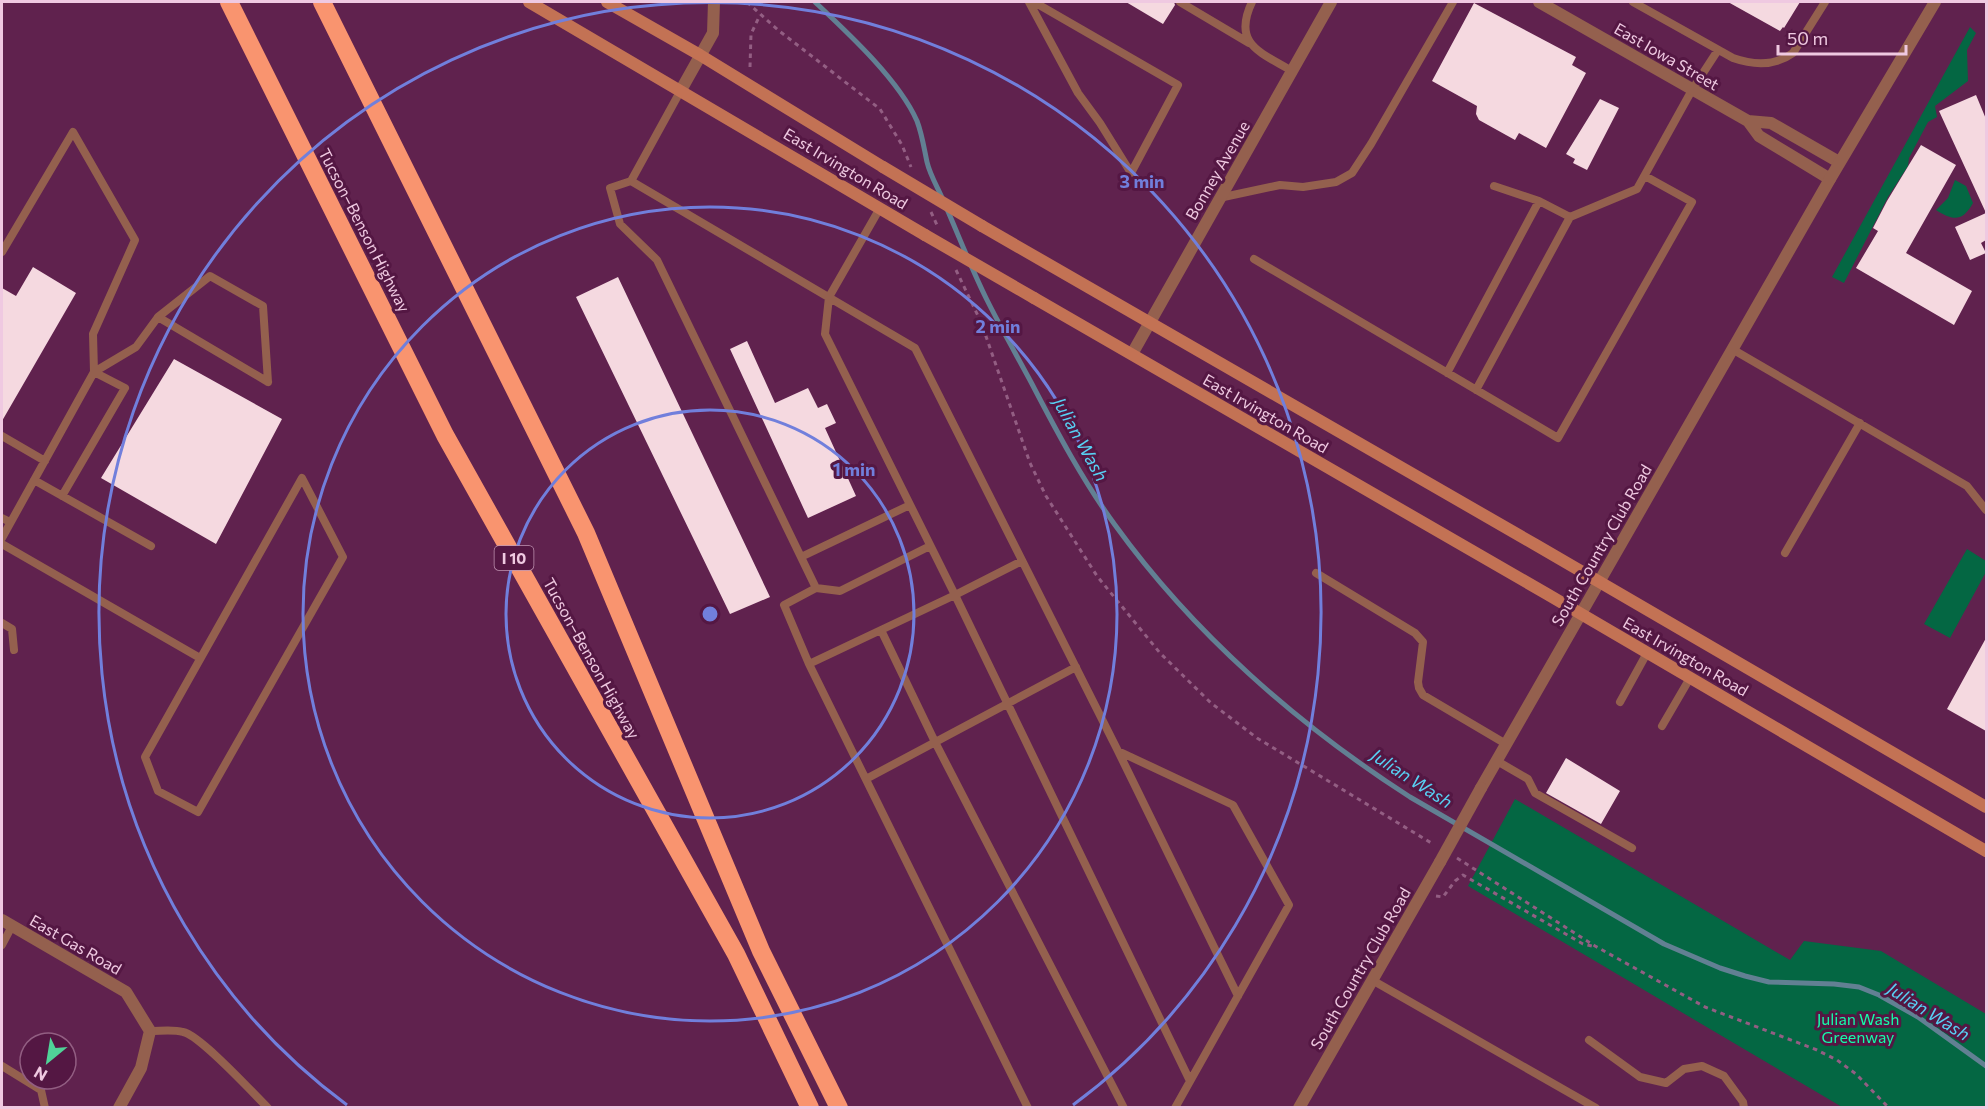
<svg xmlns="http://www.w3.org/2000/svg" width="1988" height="1109" font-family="Commissioner,sans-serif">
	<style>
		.green { fill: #046743 }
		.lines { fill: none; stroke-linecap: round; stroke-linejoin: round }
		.stream { stroke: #628093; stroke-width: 5 }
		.building { fill: #f5d9e0 }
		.path { stroke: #935e83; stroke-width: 3; stroke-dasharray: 4.5 4.5; stroke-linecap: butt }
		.service { stroke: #94604e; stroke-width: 8 }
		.minor { stroke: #94604e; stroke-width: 12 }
		.tertiary { stroke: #94604e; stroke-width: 12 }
		.secondary { stroke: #c37254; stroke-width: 12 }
		.motorway { stroke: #f9946f; stroke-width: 18 }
		.tertiary-bridge { stroke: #94604e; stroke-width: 12 }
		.secondary-bridge { stroke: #c37254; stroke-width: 12 }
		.ring { fill: none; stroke: #717fdc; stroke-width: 3 }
		.labels { text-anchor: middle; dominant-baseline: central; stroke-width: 6; stroke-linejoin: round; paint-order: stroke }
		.shield { fill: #541743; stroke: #c094b2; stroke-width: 1.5 }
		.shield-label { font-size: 15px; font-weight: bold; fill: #efc9e1 }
		.street-label { font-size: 16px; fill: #efc9e1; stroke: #541743 }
		.park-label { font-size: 16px; fill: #14fdaa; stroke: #541743 }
		.water-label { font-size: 18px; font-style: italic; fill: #58d0f3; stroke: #541743 }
		.centre { fill: #717fdc; stroke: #541743; stroke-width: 3 }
		.ring-label { font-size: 18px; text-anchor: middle; font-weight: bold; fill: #717fdc; stroke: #541743; stroke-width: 6; stroke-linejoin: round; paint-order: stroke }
	</style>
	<rect width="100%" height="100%" fill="#60224e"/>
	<path class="green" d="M1970 27 1976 33 1967 50 1968 81 1935 106 1937 117 1928 122 1909 158 1908 166 1888 197 1844 283 1832 277Z
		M1955 180 1966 186 1973 203C1962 223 1952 220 1936 210L1948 198Z
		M1967 549 1986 561V572L1950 638 1924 624Z
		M1515 799 1790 960 1804 941 1881 951 1986 1014V1107H1842L1468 886Z"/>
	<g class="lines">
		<path class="stream" d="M815 2C848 33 899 80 917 121 922 134 924 148 927 162 930 175 938 188 943 200
			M947 209C960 239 972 270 987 300 1001 328 1017 356 1032 384 1057 432 1083 481 1115 525 1193 633 1298 725 1410 797L1664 944 1720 968 1745 976 1769 982 1834 984 1859 987 1879 995 1918 1017 1986 1066"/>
	</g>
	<path class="building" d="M1126 2H1174L1175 5 1163 24Z
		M1728 2H1800L1784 28 1783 27 1780 31Z
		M1474 3 1576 57 1572 65 1586 73 1546 148 1519 133 1515 140 1479 120 1476 114 1477 106 1432 81Z
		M1976 95 1986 119V240L1981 243 1986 253 1970 260 1955 227 1986 213 1939 111Z
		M1600 99 1619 108 1587 170 1573 163 1575 159 1566 154Z
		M1921 145 1956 165 1906 253 1972 291 1954 325 1856 268 1878 231 1873 228 1887 201Z
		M33 267 76 293 2 421V288L16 296Z
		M618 277 770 597 730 614 576 297Z
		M747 341 775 403 808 388 818 408 827 404 836 423 825 428 856 496 808 518 730 349Z
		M174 359 282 419 216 544 101 478Z
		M1986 638V731L1947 709Z
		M1566 758 1620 791 1601 824 1546 793Z"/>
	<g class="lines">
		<path class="path" d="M747 2 778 30 880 109 902 145 911 167
			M750 67 751 34 760 15
			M931 212 937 225
			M956 270 981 322 1030 463 1046 496 1097 576 1160 653 1211 703 1257 738 1433 844
			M1457 858 1595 946 1705 1007 1817 1050 1837 1060 1856 1074 1889 1108
			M1436 896 1443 897 1455 881 1463 875 1583 944 1592 946"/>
		<path class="service" d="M1029 2 1078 93 1100 123 1131 173 1178 85 1034 2
			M1180 2 1249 43
			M1252 2C1232 44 1260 52 1292 71
			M1633 2 1733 58C1753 65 1775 66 1793 53L1825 2
			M681 90 631 181 610 188 620 224 657 260 816 588 784 605 809 664 1028 1108
			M631 181 915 348 1118 751 1233 805 1289 905 1175 1108
			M1494 186 1539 201
			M1219 198 1280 185 1303 187 1336 182 1352 173 1371 144 1453 2
			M880 208 829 297 825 334 955 595 1022 561
			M2 252 73 132 135 240 93 334 94 372
			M1254 259 1558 438 1692 202 1645 176
			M158 317 210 276 263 306 268 382
			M1732 349 1967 486 1986 510
			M1447 373 1539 201 1570 217
			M1476 390 1570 217 1637 189 1692 90 1718 50
			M2 436 45 461
			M302 478 343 557 198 812 158 791 145 757Z
			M34 480 151 546
			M62 496 125 388 94 372
			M2 518 10 522
			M2 538 94 372 136 347 158 317 268 382
			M2 544 200 658
			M1785 553 1860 423
			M801 557 910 505
			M1316 573 1415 633 1423 642 1418 682 1419 688 1423 695 1506 744
			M816 588 840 591 930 546
			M2 623 12 629 14 650
			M881 630 935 742 1124 1108
			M809 664 955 595 1190 1081
			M1620 702 1647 653
			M1662 726 1690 678
			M1118 751 1238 996
			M1497 761 1528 779 1535 793 1632 848
			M866 779 1076 667
			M2 945 12 926
			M1372 980 1596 1108
			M150 1031C161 1031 173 1029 183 1032 200 1035 253 1093 268 1108
			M1589 1040 1640 1077 1666 1083 1684 1069 1702 1066 1724 1076 1743 1102 1744 1108
			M2 1066 41 1090 45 1108"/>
		<path class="minor" d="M1539 2 1748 121
			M681 90 713 33 714 2
			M1830 179 1759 136 1748 121 1771 123 1839 162
			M1132 354 1331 2
			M2 920 126 992 150 1031 141 1068 119 1108"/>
		<path class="tertiary" d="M1481 788 1830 179 1935 2
			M1299 1108 1440 862"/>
		<path class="secondary" d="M529 2 925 235
			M607 2 700 55 883 167
			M982 226 1536 545 1986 807
			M1034 298 1547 594 1986 851"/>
		<path class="motorway" d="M229 2 445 435 736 954 810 1108
			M322 2 586 533 761 951 839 1108"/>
		<path class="tertiary-bridge" d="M1440 862 1481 788"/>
		<path class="secondary-bridge" d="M883 167 982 226
			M925 235 1034 298"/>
	</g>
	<g class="ring">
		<circle cx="710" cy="614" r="204"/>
		<circle cx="710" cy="614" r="407"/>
		<path d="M347 1105A611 611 0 1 1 1073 1105"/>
	</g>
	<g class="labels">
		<rect class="shield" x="494.5" y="546" width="39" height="24" rx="4.5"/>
		<g class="shield-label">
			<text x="514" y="558">I 10</text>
		</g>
		<g class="street-label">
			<text transform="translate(1667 56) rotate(30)">East Iowa Street</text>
			<text transform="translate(846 168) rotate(31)">East Irvington Road</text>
			<text transform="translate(1217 170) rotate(-60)">Bonney Avenue</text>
			<text transform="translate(365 230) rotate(63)">Tucson–Benson Highway</text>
			<text transform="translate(1266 413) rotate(30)">East Irvington Road</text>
			<text transform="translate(1601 545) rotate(-60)">South Country Club Road</text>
			<text transform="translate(1686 656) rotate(30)">East Irvington Road</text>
			<text transform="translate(592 658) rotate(61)">Tucson–Benson Highway</text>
			<text transform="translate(76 944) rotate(30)">East Gas Road</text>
			<text transform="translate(1360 968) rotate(-60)">South Country Club Road</text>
		</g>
		<g class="park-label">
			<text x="1858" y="1018">Julian Wash<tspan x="1858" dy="18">Greenway</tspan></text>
		</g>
		<g class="water-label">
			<text transform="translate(1081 439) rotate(61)">Julian Wash</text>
			<text transform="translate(1412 778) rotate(33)">Julian Wash</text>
			<text transform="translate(1929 1011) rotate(32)">Julian Wash</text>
		</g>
	</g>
	<circle cx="710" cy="614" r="9" class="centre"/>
	<g class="ring-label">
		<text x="1142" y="188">3 min</text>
		<text x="998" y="333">2 min</text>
		<text x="854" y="476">1 min</text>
	</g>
	<rect width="1988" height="1109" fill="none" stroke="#efc9e1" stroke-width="6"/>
	<g transform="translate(48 1061) rotate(210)"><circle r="28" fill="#541743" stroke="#925e82" stroke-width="1.5"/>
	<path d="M0-4.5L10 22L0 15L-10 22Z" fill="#50d398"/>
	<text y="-9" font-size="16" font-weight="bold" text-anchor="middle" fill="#efc9e1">N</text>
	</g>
	<path d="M1778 45v9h128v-9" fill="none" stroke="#efc9e1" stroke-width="3"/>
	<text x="1787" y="45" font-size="18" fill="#efc9e1" stroke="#541743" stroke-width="4.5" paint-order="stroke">50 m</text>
</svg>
